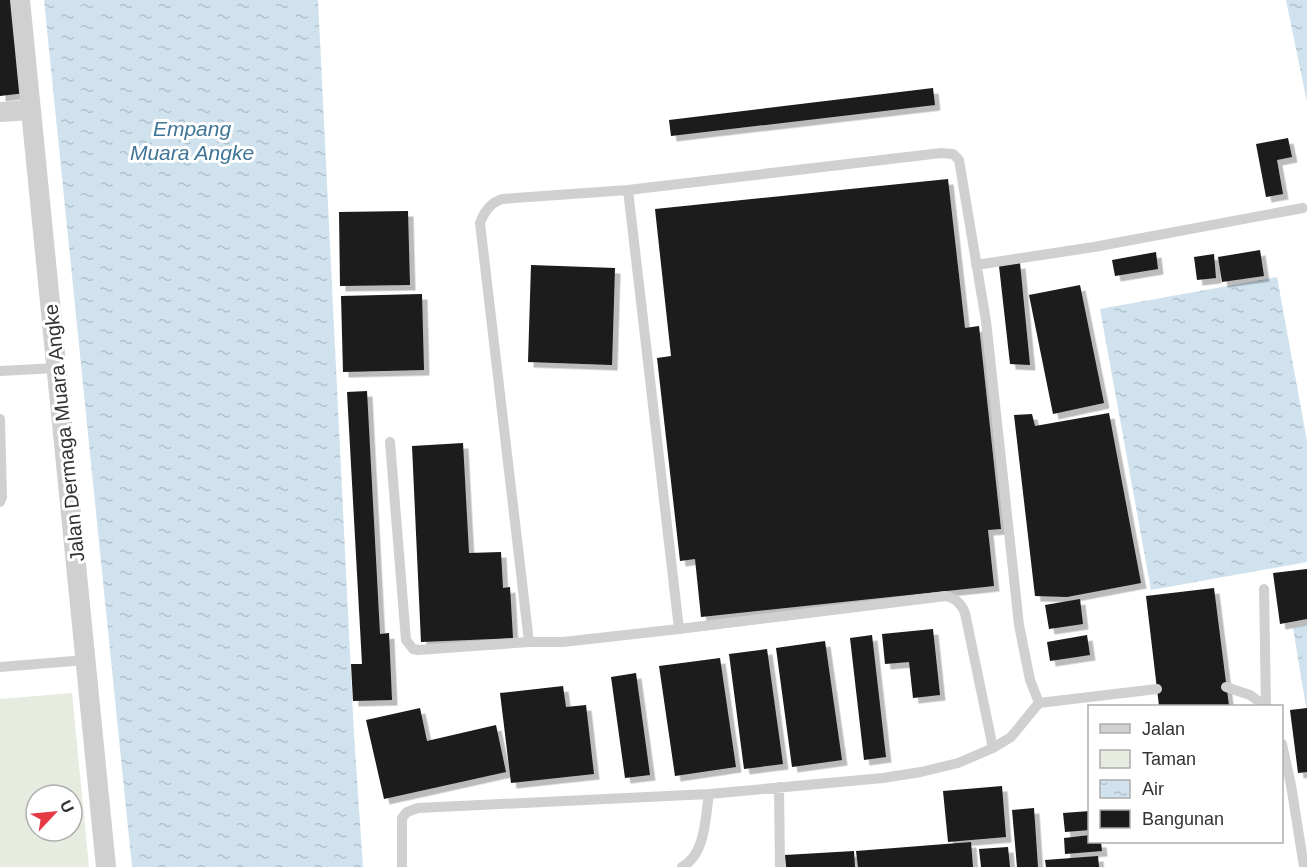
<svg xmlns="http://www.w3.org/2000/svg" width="1307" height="867" font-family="Helvetica,sans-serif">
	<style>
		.green { fill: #e6ecdf; fill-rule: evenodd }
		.water { fill: url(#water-ripples) }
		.building { fill: #1a1a1a; filter: url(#shadow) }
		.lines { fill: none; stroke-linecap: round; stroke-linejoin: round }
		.lane { stroke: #d0d0d0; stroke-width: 10 }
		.street { stroke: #d0d0d0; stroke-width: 20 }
		.labels { text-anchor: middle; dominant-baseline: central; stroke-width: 6; stroke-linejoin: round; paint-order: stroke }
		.street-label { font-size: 20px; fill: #333; stroke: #fff }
		.water-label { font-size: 21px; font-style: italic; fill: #3f7597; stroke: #fff }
	</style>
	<defs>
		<pattern id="water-ripples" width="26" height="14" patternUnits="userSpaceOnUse" patternTransform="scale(1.5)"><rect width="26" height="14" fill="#cfe2ee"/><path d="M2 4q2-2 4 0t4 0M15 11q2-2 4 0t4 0" fill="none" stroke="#b2c2cd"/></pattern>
		<filter id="shadow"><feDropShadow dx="5.5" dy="5.5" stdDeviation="0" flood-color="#0004"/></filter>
	</defs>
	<rect width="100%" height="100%" fill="#fff"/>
	<path class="green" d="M72 693 89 867H0V699ZM36 795H72V831H36Z"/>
	<path class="water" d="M44 0H318L354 735 363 867H132Z
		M1286 0H1307V102Z
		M1277 277 1307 441V562L1151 590 1100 309Z
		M1307 625V713L1293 628Z"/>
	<path class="building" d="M0 0H12L25 93 0 96Z
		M933 88 935 105 671 136 669 120Z
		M1288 138 1292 157 1277 160 1283 194 1266 197 1256 144Z
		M948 179 965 328 979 326 1001 529 988 530 994 586 701 617 695 559 680 561 657 358 671 356 655 209Z
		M408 211 410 285 340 286 339 212Z
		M1260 250 1264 276 1222 282 1218 257Z
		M1156 252 1158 269 1115 276 1112 260Z
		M1214 254 1216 278 1197 280 1194 257Z
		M1020 263 1030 365 1010 364 999 266Z
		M531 265 615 268 612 365 528 362Z
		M1080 285 1104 403 1053 414 1029 295Z
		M422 294 424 370 343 372 341 296Z
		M367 391 380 634 389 633 392 700 353 701 351 664H362L347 392Z
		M1109 413 1141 583 1067 597 1035 596 1014 415 1032 414 1035 426Z
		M463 443 469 553 501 552 503 588 510 587 513 638 421 642 412 446Z
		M1307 569V619L1280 624 1273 573Z
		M1214 588 1229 706H1159L1146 596Z
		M1080 599 1083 624 1049 629 1045 605Z
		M933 629 940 695 913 698 909 662 885 664 882 634Z
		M872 635 886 757 864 760 850 638Z
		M1087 635 1090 655 1050 661 1047 642Z
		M825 641 842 760 792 767 776 648Z
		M767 649 783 764 744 769 729 654Z
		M720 658 736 767 675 776 659 666Z
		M636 673 650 775 625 778 611 677Z
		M563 686 566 707 586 705 594 774 511 783 500 693Z
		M420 708 427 741 496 725 506 772 384 799 366 720Z
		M1307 708V772L1298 773 1290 710Z
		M1002 786 1006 837 948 842 943 791Z
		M1034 808 1038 867H1017L1012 810Z
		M1090 811V830L1065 832 1063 813Z
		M1090 835V842H1101L1102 851 1065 854 1064 838Z
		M971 842 973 867H858L856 851Z
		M1008 847 1010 867H981L979 849Z
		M854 851 855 867H786L785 855Z
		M1098 856 1099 867H1046L1045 860Z"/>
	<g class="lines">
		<path class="lane" d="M628 190 502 199C490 203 484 212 480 223L529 642H563L679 629
			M976 265 1094 247 1303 208
			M0 371 57 368
			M0 419 2 497 0 502
			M390 442 406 640 413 649 418 650 529 642
			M1264 589 1266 706
			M0 667 86 660
			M1226 687 1250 695 1265 706
			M1282 744 1291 785 1304 867
			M993 748 965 613C961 603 956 599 946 596L679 629 628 190 941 153 953 154 959 160 986 321 1019 625 1030 680 1039 703
			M779 787 780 867
			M402 867V818L407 812 418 808 709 794 883 778 921 772 958 763 993 748 1011 737 1039 703 1157 689
			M682 867C706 854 705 818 709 794"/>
		<path class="street" d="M20 0 106 867
			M0 112 31 110"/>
	</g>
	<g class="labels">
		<g class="street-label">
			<text transform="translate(64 433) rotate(-96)">Jalan Dermaga Muara Angke</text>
		</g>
		<g class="water-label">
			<text x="192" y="128">Empang<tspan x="192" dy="24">Muara Angke</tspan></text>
		</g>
	</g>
	<rect x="1088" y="705" width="195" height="138" fill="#ffffff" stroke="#adadad" stroke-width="1.5"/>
	<rect x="1100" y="724" width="30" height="9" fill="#d0d0d0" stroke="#adadad" stroke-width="1.5"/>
	<text x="1142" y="735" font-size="18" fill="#333333">Jalan</text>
	<rect x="1100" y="750" width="30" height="18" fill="#e6ecdf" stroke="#adadad" stroke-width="1.5"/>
	<text x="1142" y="765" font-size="18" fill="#333333">Taman</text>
	<rect x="1100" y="780" width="30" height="18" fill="url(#water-ripples)" stroke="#adadad" stroke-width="1.5"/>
	<text x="1142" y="795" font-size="18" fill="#333333">Air</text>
	<rect x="1100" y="810" width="30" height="18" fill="#1a1a1a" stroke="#adadad" stroke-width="1.5"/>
	<text x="1142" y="825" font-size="18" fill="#333333">Bangunan</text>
	<g transform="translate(54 813) rotate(64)"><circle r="28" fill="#ffffff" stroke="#adadad" stroke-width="1.5"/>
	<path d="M0-4.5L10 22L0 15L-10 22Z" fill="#e63946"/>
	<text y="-9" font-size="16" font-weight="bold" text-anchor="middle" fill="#333333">U</text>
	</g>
</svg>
